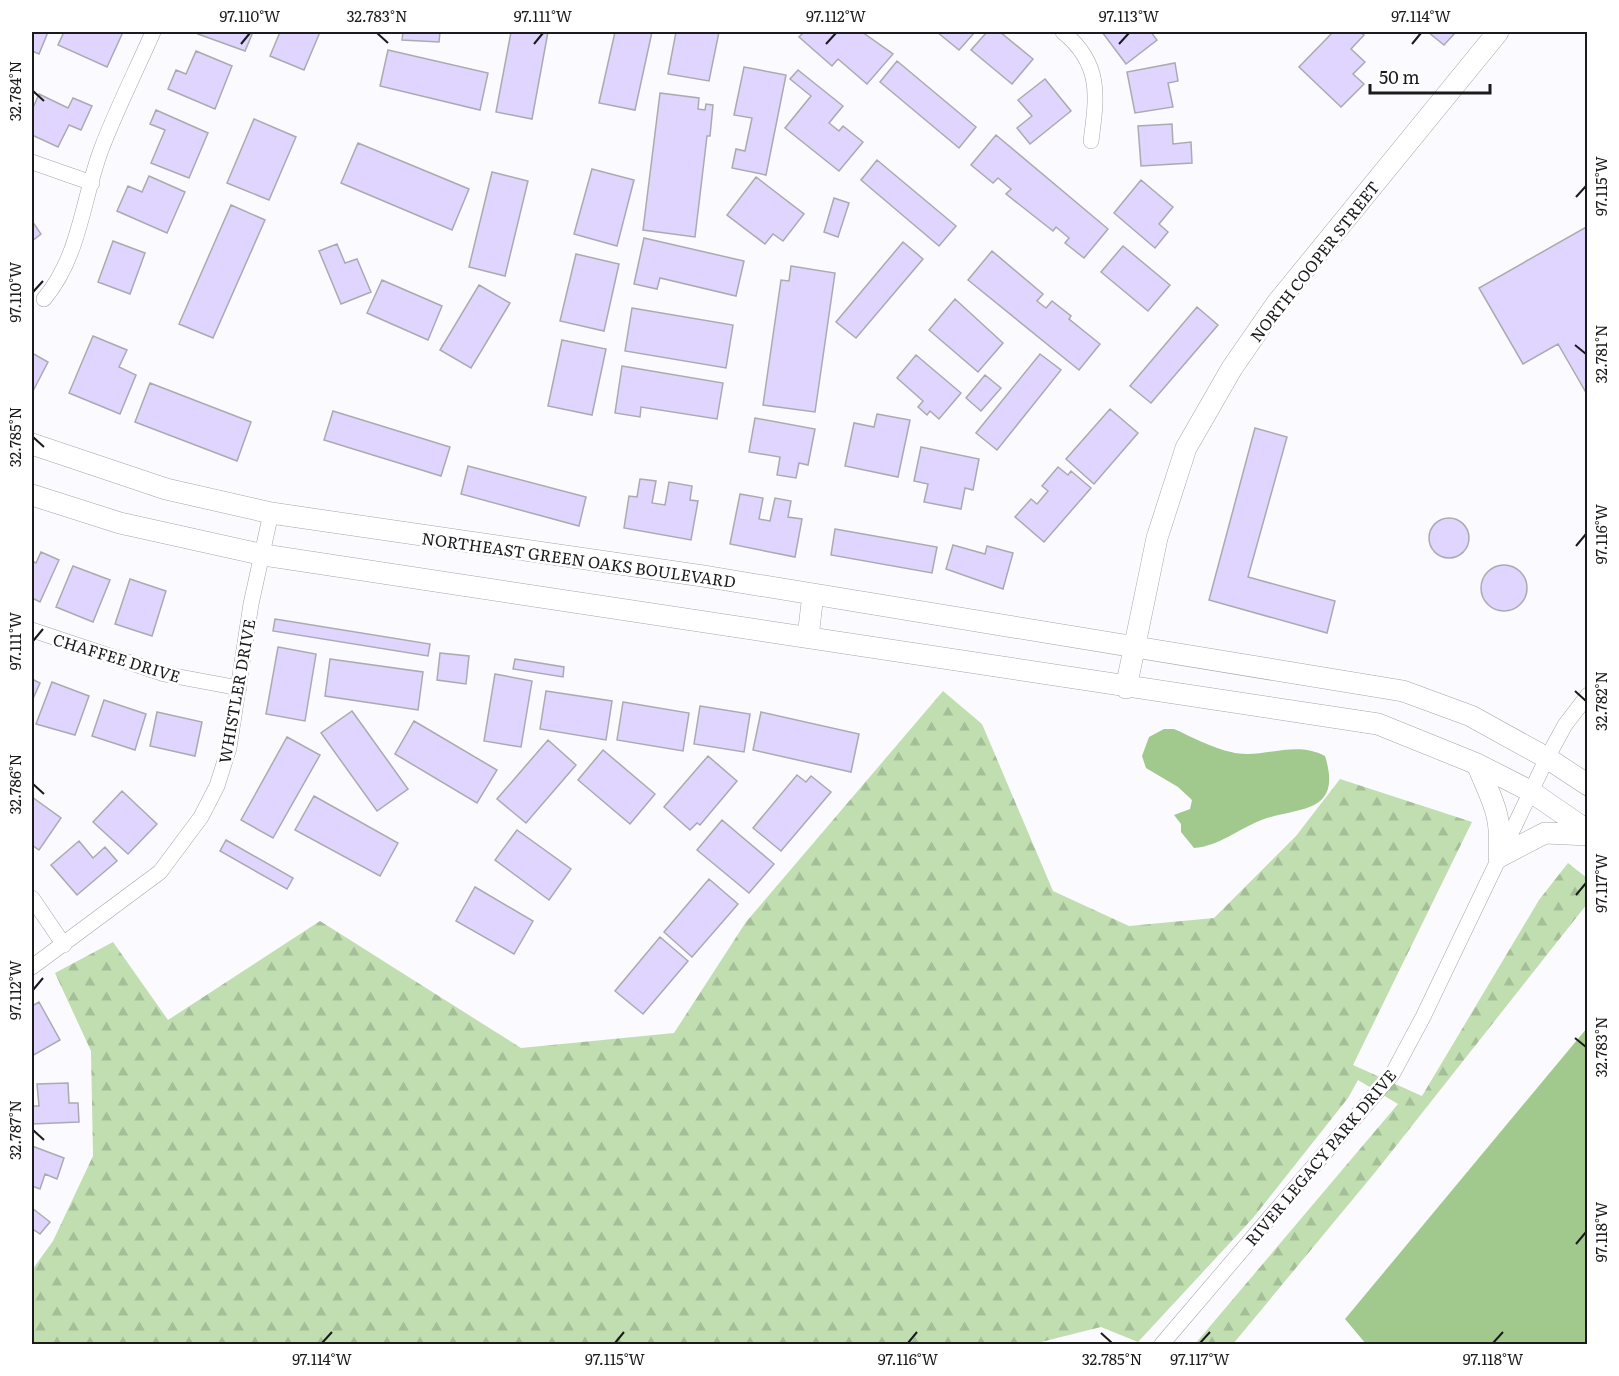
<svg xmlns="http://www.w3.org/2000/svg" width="1619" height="1376" font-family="Literata,serif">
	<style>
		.forest { fill: url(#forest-firs) }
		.water { fill: #a2c98d }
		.building { fill: #dfd5fe; stroke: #abaab0; stroke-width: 1.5 }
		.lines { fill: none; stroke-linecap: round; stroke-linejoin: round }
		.street-casing { stroke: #a6a5ab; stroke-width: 16 }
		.secondary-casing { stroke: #a6a5ab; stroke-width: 22 }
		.street { stroke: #fff; stroke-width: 15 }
		.secondary { stroke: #fff; stroke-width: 21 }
		.ticks { fill: none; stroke: #1b1b1d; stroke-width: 2 }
		.labels { text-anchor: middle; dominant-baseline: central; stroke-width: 5; stroke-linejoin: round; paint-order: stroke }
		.street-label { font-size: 16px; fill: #1b1b1d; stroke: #fff }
		.neatline { fill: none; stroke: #1b1b1d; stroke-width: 2 }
		.ticks-label { font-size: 15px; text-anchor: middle; fill: #1b1b1d }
	</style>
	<defs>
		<pattern id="forest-firs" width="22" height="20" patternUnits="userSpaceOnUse" patternTransform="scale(1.5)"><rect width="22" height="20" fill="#c0deb0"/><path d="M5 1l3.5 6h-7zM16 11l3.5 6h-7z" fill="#a4be97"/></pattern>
	</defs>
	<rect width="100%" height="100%" fill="#fbfafe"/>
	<path class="forest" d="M943 691 982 724 1053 891 1129 926 1214 918 1296 836 1340 779 1472 822 1353 1065 1422 1096 1539 900 1568 863 1587 878V904L1377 1170 1233 1344H1195L1398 1104 1358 1080 1348 1098 1253 1218 1138 1342 1101 1327 1033 1344H32V1270L53 1241 93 1156 91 1051 55 973 113 942 168 1020 320 921 521 1048 674 1033 746 922Z"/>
	<path class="water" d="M1164 729H1174C1192 737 1212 748 1231 752 1263 760 1294 739 1325 756 1344 817 1294 806 1259 821 1237 830 1219 846 1194 848L1181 832V824L1174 815 1190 809 1192 800 1178 787 1146 768 1142 756 1149 737Z
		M1587 1028V1344H1366L1345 1319Z"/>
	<path class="building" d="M32 32H48L39 54 32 51Z
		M64 32H123L107 67 58 45Z
		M199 32H253L245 51 198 34Z
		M280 32H320L304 70 270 56Z
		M403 32H440L439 42 402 40Z
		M511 32H548L532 119 496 112Z
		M615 32H652L635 110 599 103Z
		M676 32H719L709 81 668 74Z
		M804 32H862L893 54 867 84 838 59 832 66 799 37Z
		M937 32H975L959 50Z
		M987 32H1000L1033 59 1012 84 971 50Z
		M1102 32H1151L1157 40 1126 64Z
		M1333 32H1360L1364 35 1351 49 1365 62 1353 74 1364 84 1341 107 1299 67Z
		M1428 32H1454L1455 33 1444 45Z
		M388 50 488 73 480 110 380 86Z
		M196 51 232 66 215 109 168 89 176 70 186 74Z
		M897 61 976 127 959 148 880 82Z
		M1175 63 1178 81 1168 83 1173 107 1135 113 1127 72Z
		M744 67 786 75 766 175 732 168 736 149 745 151 752 118 734 115Z
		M798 70 843 106 829 123 839 131 843 126 863 142 839 171 785 128 811 96 790 79Z
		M1045 79 1071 111 1030 144 1017 128 1032 116 1018 100Z
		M660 93 699 98 698 109 705 110 706 104 713 105 710 136H707L695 237 643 230Z
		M39 94 68 108 73 98 92 106 81 130 69 125 58 147 32 135V110Z
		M156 110 208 133 189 178 151 163 165 130 150 124Z
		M254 119 296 137 269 200 227 183Z
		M1172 124 1173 144 1191 142 1192 163 1141 166 1138 126Z
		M996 135 1108 229 1084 258 1065 243 1069 238 1056 227 1053 231 1006 194 1011 189 998 178 993 183 971 165Z
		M358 143 469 189 452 230 341 183Z
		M877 160 956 226 939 246 861 180Z
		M592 169 634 180 617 246 574 234Z
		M492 172 528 181 505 276 469 267Z
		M149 176 185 192 167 233 117 211 128 186 142 192Z
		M756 177 804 214 783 241 773 234 765 244 727 215Z
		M1141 180 1173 207 1159 224 1168 232 1155 248 1114 213Z
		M834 198 849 203 838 237 824 232Z
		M231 205 265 220 213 338 179 324Z
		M32 221 41 234 32 241Z
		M1588 226V396L1558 344 1523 364 1479 288Z
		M644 238 744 261 736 296 660 278 657 289 634 284Z
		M113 241 145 253 130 294 98 282Z
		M903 242 923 259 856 338 836 322Z
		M337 244 345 263 357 259 371 292 341 304 319 251Z
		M1123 246 1170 285 1148 311 1101 272Z
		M992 251 1043 294 1037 301 1046 308 1052 301 1071 316 1069 319 1100 344 1079 370 968 280Z
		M576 254 619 264 604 331 560 321Z
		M791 266 835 273 815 412 763 405 781 280 789 281Z
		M382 280 442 306 428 340 367 313Z
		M479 285 510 303 471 368 440 350Z
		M955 299 1003 343 978 372 929 330Z
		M1197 307 1218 325 1151 403 1130 386Z
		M632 308 733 325 726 368 625 351Z
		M93 336 127 350 119 367 136 375 120 414 69 393Z
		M562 340 606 349 592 415 548 406Z
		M32 353 48 362 33 391 32 390Z
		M1040 354 1061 370 997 450 976 433Z
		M916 355 961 393 939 419 930 411 927 415 918 407 923 401 897 378Z
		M622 366 723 383 717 419 641 407 640 417 615 413Z
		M985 375 1001 388 981 411 966 398Z
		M150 383 251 422 237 461 135 422Z
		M1110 409 1138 433 1094 484 1066 459Z
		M333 411 450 447 441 476 324 440Z
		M877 414 910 420 898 477 845 466 854 423 874 427Z
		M755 418 815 429 808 465 799 463 796 478 777 475 780 457 749 452Z
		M1255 428 1287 437 1248 577 1335 601 1327 633 1209 600Z
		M921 447 979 459 973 490 965 488 961 509 924 502 928 484 914 481Z
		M468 466 586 497 579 526 461 494Z
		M1058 467 1068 475 1071 471 1091 488 1044 542 1015 517 1031 499 1037 504 1048 491 1042 486Z
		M640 479 656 481 652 503 665 505 669 482 692 486 690 500 698 501 691 540 624 528 629 496 637 497Z
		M740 494 763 498 759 519 770 521 775 498 791 501 788 517 802 519 795 557 730 544Z
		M1429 538a20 20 0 1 1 40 0a20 20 0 1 1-40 0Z
		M835 529 937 547 932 573 831 555Z
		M953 545 985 554 987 546 1013 553 1003 589 946 569Z
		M41 552 59 560 40 602 32 598V561L36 563Z
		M1481 588a23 23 0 1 1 46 0a23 23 0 1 1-46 0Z
		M73 566 110 580 93 622 56 607Z
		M130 579 166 591 152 636 115 624Z
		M275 619 430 644 428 656 273 631Z
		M278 647 316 654 305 721 266 714Z
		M440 653 469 656 466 684 437 680Z
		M330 659 423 672 418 710 325 696Z
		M515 659 564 667 563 677 513 669Z
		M495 674 532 681 521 747 484 741Z
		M32 679 40 683 32 701Z
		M52 682 89 696 75 735 36 724Z
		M546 691 612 701 606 740 540 729Z
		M104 700 146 714 135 750 92 736Z
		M623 702 689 713 683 751 617 740Z
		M700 706 750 714 744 752 694 744Z
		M352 711 408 789 377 811 321 733Z
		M157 712 202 722 195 756 150 746Z
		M761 712 859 734 851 772 753 750Z
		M414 721 497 770 477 803 395 754Z
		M287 737 320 755 273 838 241 820Z
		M548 740 576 765 526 823 497 799Z
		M603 750 655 794 630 824 578 780Z
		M708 756 737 781 700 825 697 823 690 830 664 807Z
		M797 775 806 782 811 776 831 792 781 851 753 828Z
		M122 791 157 824 128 854 93 822Z
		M314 796 398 843 380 876 295 830Z
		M32 797 61 818 39 850 32 845Z
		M722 820 774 864 749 893 697 850Z
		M517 830 571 869 549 900 495 860Z
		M226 840 293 878 287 889 220 851Z
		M79 841 93 858 105 847 117 861 77 895 51 865Z
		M709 879 738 904 692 957 664 932Z
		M475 887 533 921 514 954 456 921Z
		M660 937 688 961 643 1014 615 991Z
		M39 1002 60 1040 32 1056V1006Z
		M68 1083 69 1103H78L79 1122 32 1124V1106H39L37 1084Z
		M32 1146 64 1158 57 1179 45 1174 40 1189 32 1186Z
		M32 1208 50 1222 40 1234 34 1230 32 1233Z"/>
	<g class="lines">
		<g class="street-casing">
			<path id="street" d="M1063 32C1102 64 1097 96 1091 141
				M32 162 92 183
				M44 299C80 256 82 201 101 150 116 110 136 71 153 32
				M32 630 164 674 239 688
				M32 898 64 945
				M32 967 160 872 201 817 217 786 229 748 251 604 271 513
				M1162 1344 1393 1073 1423 1017 1547 758 1565 725 1588 695"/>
		</g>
		<g class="secondary-casing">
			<path id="secondary" d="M32 444 166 489 271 513 703 576 1403 691 1471 716 1547 758 1588 785
				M32 495 120 523 264 555 1378 724 1477 764 1530 791 1588 831
				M808 637 813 594
				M1126 688 1157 538 1186 448 1232 368 1277 303 1498 32
				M1477 764C1493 803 1502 813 1499 857
				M1499 857 1545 833 1588 835"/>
		</g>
		<use href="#street" class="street"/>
		<use href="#secondary" class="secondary"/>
	</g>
	<path class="ticks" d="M377 33 388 43M241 44 250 33M534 44 543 33M826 44 836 33M1119 44 1129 33M1412 44 1421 33M33 91 44 101M1576 197 1586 186M33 292 43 281M1575 345 1586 354M33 437 44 447M1576 546 1586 534M33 641 43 629M1575 691 1586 701M33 784 44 794M1576 895 1586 883M33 990 43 978M1575 1038 1586 1047M33 1130 44 1140M1576 1244 1586 1232M1101 1333 1112 1343M322 1343 332 1332M615 1343 624 1332M908 1343 917 1332M1200 1343 1210 1332M1493 1343 1503 1332"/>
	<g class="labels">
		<g class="street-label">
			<text transform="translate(1314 261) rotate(-52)">NORTH COOPER STREET</text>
			<text transform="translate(579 559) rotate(8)">NORTHEAST GREEN OAKS BOULEVARD</text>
			<text transform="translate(117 657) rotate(17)">CHAFFEE DRIVE</text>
			<text transform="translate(236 691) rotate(-80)">WHISTLER DRIVE</text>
			<text transform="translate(1320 1157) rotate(-50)">RIVER LEGACY PARK DRIVE</text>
		</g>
	</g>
	<rect width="1619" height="1376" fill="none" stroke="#ffffff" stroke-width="66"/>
	<path d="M1370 84v9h120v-9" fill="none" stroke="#1b1b1d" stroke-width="3"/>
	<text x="1379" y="84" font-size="18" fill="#1b1b1d" stroke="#ffffff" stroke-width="4.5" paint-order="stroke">50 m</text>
	<rect x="33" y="33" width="1553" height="1310" class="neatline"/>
	<g class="ticks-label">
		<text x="250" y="22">97.110°W</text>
		<text x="377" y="22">32.783°N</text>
		<text x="543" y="22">97.111°W</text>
		<text x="836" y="22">97.112°W</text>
		<text x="1129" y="22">97.113°W</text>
		<text x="1421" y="22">97.114°W</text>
		<text transform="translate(16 91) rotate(-90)" y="5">32.784°N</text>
		<text transform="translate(1602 186) rotate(-90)" y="5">97.115°W</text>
		<text transform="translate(16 292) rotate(-90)" y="5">97.110°W</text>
		<text transform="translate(1602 354) rotate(-90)" y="5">32.781°N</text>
		<text transform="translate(16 437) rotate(-90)" y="5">32.785°N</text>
		<text transform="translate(1602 534) rotate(-90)" y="5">97.116°W</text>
		<text transform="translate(16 641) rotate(-90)" y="5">97.111°W</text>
		<text transform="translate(1602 701) rotate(-90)" y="5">32.782°N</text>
		<text transform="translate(16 784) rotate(-90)" y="5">32.786°N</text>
		<text transform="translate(1602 883) rotate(-90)" y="5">97.117°W</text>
		<text transform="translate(16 990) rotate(-90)" y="5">97.112°W</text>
		<text transform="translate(1602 1047) rotate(-90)" y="5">32.783°N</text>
		<text transform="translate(16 1130) rotate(-90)" y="5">32.787°N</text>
		<text transform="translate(1602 1232) rotate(-90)" y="5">97.118°W</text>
		<text x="322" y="1365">97.114°W</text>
		<text x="615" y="1365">97.115°W</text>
		<text x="908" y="1365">97.116°W</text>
		<text x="1112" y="1365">32.785°N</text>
		<text x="1200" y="1365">97.117°W</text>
		<text x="1493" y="1365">97.118°W</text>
	</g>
</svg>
